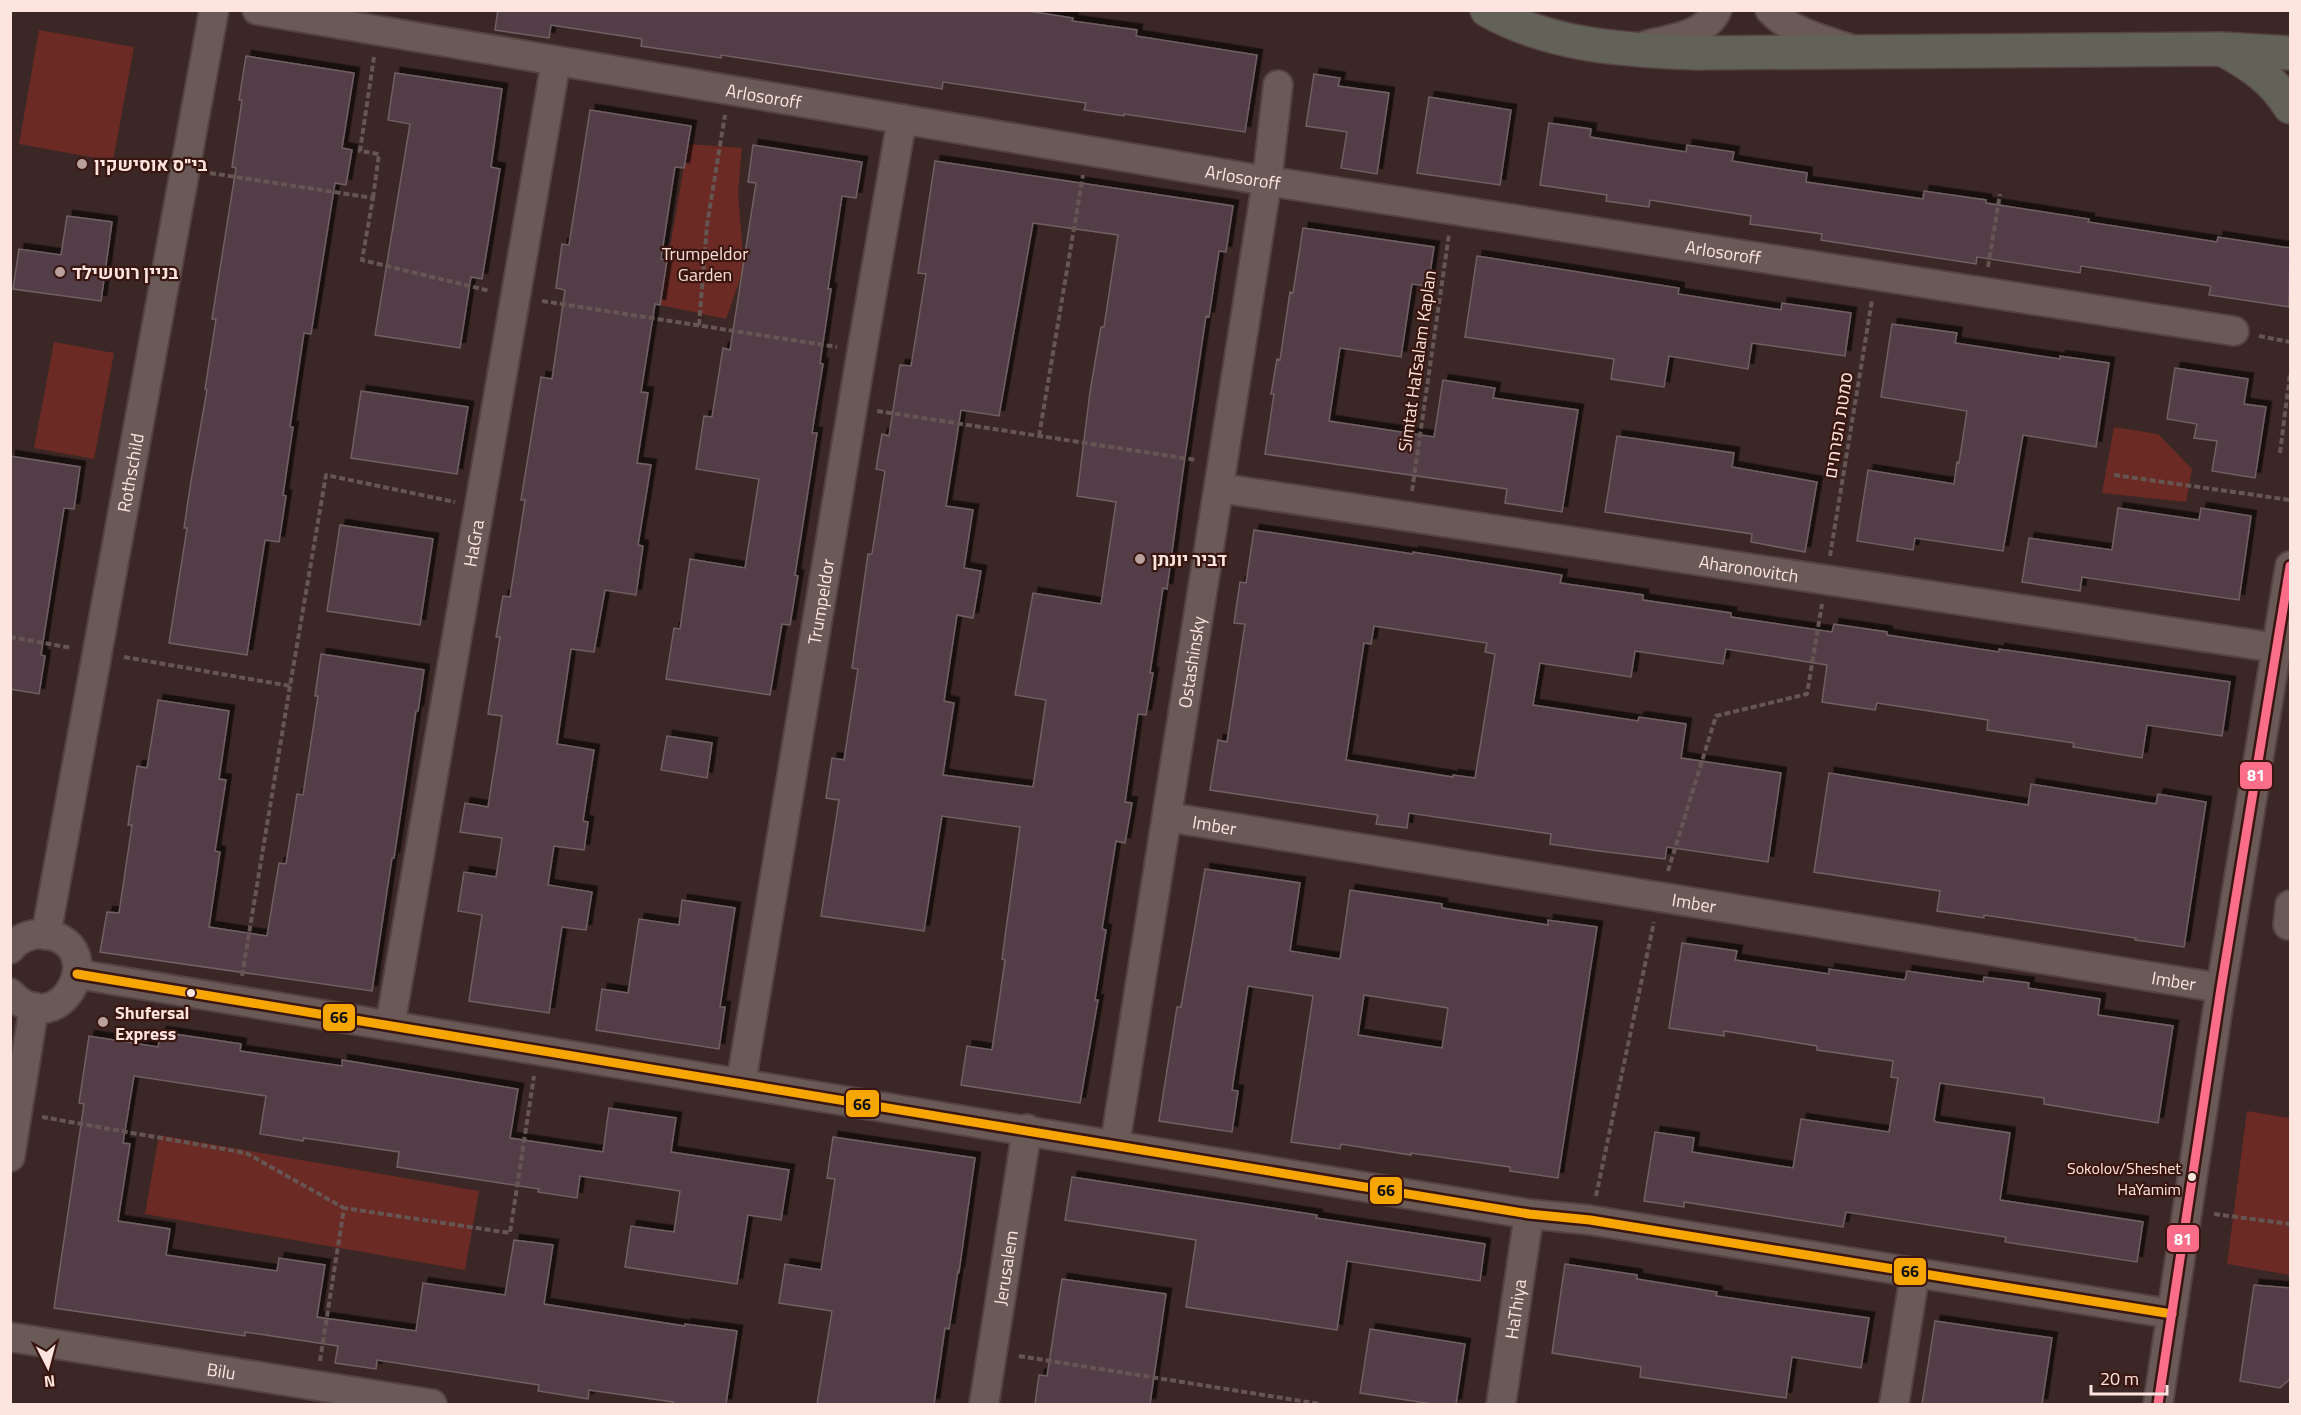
<svg xmlns="http://www.w3.org/2000/svg" width="2301" height="1415" font-family="'Titillium Web',Heebo,sans-serif">
	<style>
		.green { fill: #6b2b24 }
		.building { fill: #533d47; stroke: #6f6064; stroke-width: 1.5; fill-rule: evenodd; filter: url(#shadow) }
		.lines { fill: none; stroke-linecap: round; stroke-linejoin: round }
		.minor-casing { stroke: #544341; stroke-width: 32 }
		.highway-casing { stroke: #544341; stroke-width: 36 }
		.path { stroke: #655654; stroke-width: 4; stroke-dasharray: 6 3; stroke-linecap: butt }
		.minor { stroke: #695957; stroke-width: 28 }
		.highway { stroke: #636259; stroke-width: 33 }
		.bus-1-casing { stroke: #3a1611; stroke-width: 14 }
		.bus-2-casing { stroke: #3a1611; stroke-width: 14 }
		.bus-1 { stroke: #f7a600; stroke-width: 9 }
		.bus-2 { stroke: #fb6d88; stroke-width: 9 }
		.poi-dot { fill: #b9a29e; stroke: #3a1611; stroke-width: 2 }
		.bus-dot { fill: #fde4df; stroke: #3a1611; stroke-width: 2 }
		.labels { text-anchor: middle; dominant-baseline: central; stroke-width: 4.5; stroke-linejoin: round; paint-order: stroke }
		.bus-label { font-size: 16px; fill: #fde4df; stroke: #3a1611; text-anchor: end }
		.street-label { font-size: 18px; fill: #fde4df; stroke: #3a1611 }
		.poi-label { font-size: 18px; font-weight: bold; fill: #fde4df; stroke: #3a1611; text-anchor: start }
		.park-label { font-size: 18px; fill: #f8ddd9; stroke: #3a1611 }
		.line-badge { stroke: #3a1611; stroke-width: 2 }
		.badge-label { font-size: 16px; text-anchor: middle; font-weight: bold; fill: #fff }
		.pale-badge-label { font-size: 16px; text-anchor: middle; font-weight: bold; fill: #111 }
	</style>
	<defs>
		<filter id="shadow"><feDropShadow dx="5.5" dy="-5.5" stdDeviation="0" flood-color="#0009"/></filter>
	</defs>
	<rect width="100%" height="100%" fill="#3b2725"/>
	<path class="green" d="M39 30 134 47 113 161 19 144Z
		M688 144 742 148 738 192 744 268 726 319 660 305Z
		M54 342 114 353 94 459 34 448Z
		M2114 427 2158 434 2192 469 2186 502 2102 493Z
		M2247 1111 2290 1118V1275L2227 1264Z
		M159 1135 479 1191 465 1270 145 1214Z"/>
	<path class="building" d="M498 10H1022L1073 18 1072 21 1137 30 1136 36 1257 55 1245 132 1124 114V116L1084 110 1086 103 943 82 942 89 721 55V58L641 46 642 39 551 25 549 38 495 30Z
		M246 56 354 73 342 148 352 150 346 185 335 183 311 334 304 333 290 427H293L283 495 286 496 279 542 265 540 247 655 169 643 187 528H184L191 481 207 390 205 389 216 319H212L236 168 232 167 242 100H239Z
		M395 73 502 89 491 167 500 169 492 219 482 279 471 277 460 348 375 335 410 124 388 120Z
		M1314 74 1340 78 1338 86 1389 93 1377 174 1341 168 1347 132 1306 126Z
		M1429 97 1511 110 1500 185 1417 173Z
		M590 110 691 126 684 168 675 167 661 259 667 260 660 305 655 304 641 392 648 393 637 463 651 465 638 545 643 546 636 595 605 590 594 652 571 649 557 744 594 750 583 821 588 822 584 850 554 846 548 885 592 892 586 930 562 927 549 1013 469 1001 482 915 458 911 464 872 496 877 502 838 460 832 465 803 488 807 502 716 488 714 500 637H496L503 596 510 597 525 500H521L541 377 552 379 565 290 556 288 562 244 569 245Z
		M1549 123 1591 129 1590 137 1686 152 1687 145 1734 152 1732 161 1807 173 1806 182 1923 199 1924 191 1986 200V203L2089 219 2088 222 2217 242 2218 237 2290 248 2289 307 2209 295 2211 286 2081 266 2080 273 1977 257 1976 264 1821 240 1822 234 1750 224 1751 216 1650 200 1649 207 1606 201 1607 195 1540 185Z
		M753 145 862 162 856 198 842 196 828 289H831L820 363 823 364 812 433H817L795 575 798 576 790 625 782 624 770 695 666 679 674 628 680 629 690 559 745 568 759 479 696 469 704 416 712 417 723 348 730 350 756 183 748 182Z
		M935 161 1233 206 1226 252 1219 251 1209 317 1206 316 1183 471 1167 589 1163 588 1150 673H1153L1146 715 1138 714 1125 802 1132 803 1125 843 1116 841 1102 929 1106 930 1095 1000H1098L1080 1103 961 1085 967 1046 992 1050 1005 960 1002 959 1020 827 942 816 924 931 821 916 839 800 826 798 832 758 844 760 858 669 852 668 868 554H872L885 471 876 469 882 434 889 436 900 365 911 366 926 274 918 273ZM1033 223 1118 235 1104 327H1101L1090 392 1077 496 1116 502 1101 604 1033 593 1015 695 1046 700 1033 787 943 775 954 703 944 701 957 615 973 618 981 571 964 568 973 510 946 506 961 410 999 416Z
		M67 216 112 222 101 301 13 289 19 249 61 255Z
		M1303 228 1434 247 1428 286 1412 284 1401 357 1340 348 1329 421 1434 437 1443 380 1495 388 1493 398 1578 410 1562 512 1505 503 1507 489 1265 454 1274 394H1271L1277 359 1280 360 1290 292 1293 293Z
		M1477 256 1679 288 1678 294 1781 310 1782 303 1851 313 1845 356 1752 343 1748 369 1669 356 1664 387 1611 379 1614 359 1465 337Z
		M1892 324 1957 333 1955 343 2060 359V356L2109 363 2096 447 2023 435 2003 551 1915 538 1913 550 1857 541 1868 470 1954 484 1957 462 1959 463 1967 411 1881 397Z
		M2175 368 2248 379 2244 404 2266 407 2255 478 2212 471 2217 441 2194 438 2197 424 2167 419Z
		M361 391 468 407 457 474 351 458Z
		M1617 436 1734 453 1732 467 1817 482 1805 552 1751 542 1752 534 1605 512Z
		M10 456 80 467 74 509 64 508 41 655 45 656 39 694 10 689Z
		M2118 508 2199 520 2201 508 2251 516 2239 600 2082 577 2080 591 2022 582 2029 538 2112 550Z
		M340 525 433 539 420 625 327 611Z
		M1254 530 1413 554V552L1562 575 1560 583 1643 595V600L1731 613V617L1832 632 1834 624 1887 632V635L1999 652V649L2230 682 2222 736 2147 725 2142 758 2073 747 2074 743 1987 730 1988 720 1877 703 1875 710 1822 702 1827 665 1726 649 1723 664 1635 651 1631 677 1540 663 1533 705 1638 721 1639 717 1686 724 1681 758 1781 773 1768 862 1667 847 1665 859 1599 851 1550 844 1551 834 1409 813 1407 828 1376 824 1378 815 1210 790 1218 740 1227 742 1245 624 1234 623 1240 582 1246 583ZM1374 626 1487 643 1485 652 1495 654 1475 778 1453 775V777L1346 760 1364 643 1371 644Z
		M321 654 424 670 418 711H416L394 858H392L372 991 100 952 107 912 119 913 132 825H128L137 766 147 768 158 700 229 711 219 779 226 780 215 851 220 852 209 927 267 936 279 863 286 864 297 794 303 795 318 696H315Z
		M667 736 712 743 707 778 661 770Z
		M1829 773 2028 805 2031 784 2156 804 2158 794 2206 802 2184 947 2135 940 2136 938 1984 915V918L1937 911 1940 891 1814 872Z
		M1205 869 1300 883 1290 951 1340 959 1350 890 1442 904V908L1548 925V920L1597 927 1558 1178 1510 1171V1167L1411 1153V1155L1341 1144 1340 1149 1291 1142 1313 996 1248 986 1232 1090 1238 1091 1232 1132 1159 1121 1177 1007H1181ZM1364 995 1448 1008 1442 1048 1358 1035Z
		M682 900 735 908 720 1007H725L719 1049 596 1030 602 989 628 993 639 919 679 925Z
		M1682 943 1737 951 1735 960 1829 974V969L1905 980 1907 971 1983 982 1984 977 2029 983 2028 988 2100 999 2098 1015 2173 1026 2158 1123 2044 1104V1098L1940 1083 1934 1120 1936 1122 2010 1133 2000 1200 2143 1222 2137 1262 2005 1242 2006 1237 1846 1212 1843 1227 1684 1202V1207L1644 1201 1655 1132 1694 1138 1692 1152 1793 1168 1801 1119 1889 1132 1898 1078 1891 1077 1893 1061 1817 1050V1046L1724 1031V1036L1669 1028Z
		M161 1032 241 1044 240 1051 342 1066V1060L518 1089 510 1138 603 1152 609 1108 676 1118 671 1152 789 1170 781 1220 748 1215 737 1284 625 1267 631 1226 674 1232 680 1191 580 1176 577 1198 538 1192 539 1189 397 1167 399 1152 304 1138 303 1141 260 1134 266 1096 134 1076 123 1143 130 1144 118 1221 170 1229 166 1255 277 1271 279 1258 325 1265 317 1317 416 1331 423 1283 505 1295 514 1240 553 1245 544 1304 685 1326V1324L737 1331 726 1404H673V1402L589 1390 588 1399 538 1391 539 1385 377 1360 376 1369 335 1363 338 1346 245 1332V1336L54 1308 84 1104 79 1103 89 1036 158 1047Z
		M833 1137 975 1158 959 1272 958 1271 949 1329 945 1328 934 1404H817L832 1311 779 1303 785 1264 821 1270 835 1179 827 1178Z
		M1072 1177 1317 1215 1316 1218 1485 1244 1480 1281 1347 1261 1337 1330 1186 1307 1196 1240 1065 1220Z
		M1565 1264 1637 1275V1279L1717 1292 1716 1296 1869 1318 1861 1368 1792 1357 1786 1398 1640 1377 1641 1367 1552 1353Z
		M1062 1279 1166 1294 1150 1404H1035L1039 1375 1047 1376Z
		M2254 1285 2290 1288V1379L2280 1388 2240 1381Z
		M1935 1321 2052 1338 2042 1404H1922Z
		M1370 1329 1465 1344 1456 1404H1433L1360 1393Z"/>
	<g class="lines">
		<g class="minor-casing">
			<g id="minor">
				<path id="s1" d="M257 10 1267 181 2234 331"/>
				<path d="M1770 10C1791 32 1820 39 1848 48"/>
				<path d="M1647 45C1671 39 1705 36 1717 10"/>
				<path id="s2" d="M1219 488 2277 648"/>
				<path id="s3" d="M1167 817 2221 988"/>
				<path d="M2288 925 2290 905"/>
				<path id="s4" d="M46 935 214 10"/>
				<path d="M10 949C17 939 31 933 43 934 113 941 62 1048 10 993"/>
				<path d="M77 974 1529 1214 1590 1220 2172 1314"/>
				<path id="s5" d="M390 1026 556 61"/>
				<path id="s6" d="M741 1083 862 350 902 119"/>
				<path id="s7" d="M1115 1144 1267 181 1278 85"/>
				<path d="M10 1157 34 1007"/>
				<path id="s8" d="M10 1337 432 1404"/>
				<path id="s9" d="M984 1404 1027 1129"/>
				<path id="s10" d="M1501 1404 1529 1214"/>
				<path d="M1894 1404 1915 1273"/>
				<path d="M2158 1404 2221 988 2290 566"/>
			</g>
		</g>
		<g class="highway-casing">
			<path id="highway" d="M1487 10C1551 46 1623 50 1696 53L2222 49 2290 53
				M2226 51C2253 66 2274 81 2290 107"/>
		</g>
		<path class="path" d="M210 173 373 198 362 260 490 291
			M373 198 379 154 360 151 374 57
			M1988 267 2000 194
			M542 301 837 347
			M699 325 707 225 725 115
			M2259 336 2290 342
			M877 411 1196 460
			M1039 436 1083 175
			M2280 453 2290 374
			M2114 475 2290 500
			M1412 491 1449 234
			M1830 556 1872 300
			M10 637 72 648
			M124 657 290 686 326 475 455 502
			M1668 871 1716 716 1807 694 1822 604
			M242 976 290 686
			M42 1117 246 1153 344 1208
			M1596 1196 1654 922
			M2214 1214 2290 1224
			M1019 1356 1320 1404
			M320 1361 344 1208 510 1233 534 1076"/>
		<use href="#minor" class="minor"/>
		<use href="#highway" class="highway"/>
		<g class="bus-1-casing">
			<path id="bus-1" d="M77 974 1529 1214 1590 1220 2172 1314"/>
		</g>
		<g class="bus-2-casing">
			<path id="bus-2" d="M2158 1404 2221 988 2290 566"/>
		</g>
		<use href="#bus-1" class="bus-1"/>
		<use href="#bus-2" class="bus-2"/>
	</g>
	<g class="poi-dot">
		<circle cx="82" cy="164" r="6"/>
		<circle cx="60" cy="272" r="6"/>
		<circle cx="1140" cy="559" r="6"/>
		<circle cx="103" cy="1022" r="6"/>
	</g>
	<g class="bus-dot">
		<circle cx="191" cy="993" r="5"/>
		<circle cx="2192" cy="1177" r="5"/>
	</g>
	<g class="labels">
		<g class="bus-label">
			<text x="2181" y="1168">Sokolov/Sheshet<tspan x="2181" dy="21">HaYamim</tspan></text>
		</g>
		<g class="street-label">
			<text stroke="none"><textPath href="#s1" startOffset="514">Arlosoroff</textPath></text>
			<text stroke="none"><textPath href="#s1" startOffset="1000">Arlosoroff</textPath></text>
			<text stroke="none"><textPath href="#s1" startOffset="1486">Arlosoroff</textPath></text>
			<text transform="translate(1417 361) rotate(-82)">Simtat HaTsalam Kaplan</text>
			<text transform="translate(1838 425) rotate(-81)">סמטת הפרחים</text>
			<text stroke="none"><textPath href="#s4" startOffset="470">Rothschild</textPath></text>
			<text stroke="none"><textPath href="#s5" startOffset="490">HaGra</textPath></text>
			<text stroke="none"><textPath href="#s2" startOffset="536">Aharonovitch</textPath></text>
			<text stroke="none"><textPath href="#s6" startOffset="488">Trumpeldor</textPath></text>
			<text stroke="none"><textPath href="#s7" startOffset="488">Ostashinsky</textPath></text>
			<text stroke="none"><textPath href="#s3" startOffset="48">Imber</textPath></text>
			<text stroke="none"><textPath href="#s3" startOffset="534">Imber</textPath></text>
			<text stroke="none"><textPath href="#s3" startOffset="1020">Imber</textPath></text>
			<text stroke="none"><textPath href="#s9" startOffset="138">Jerusalem</textPath></text>
			<text stroke="none"><textPath href="#s10" startOffset="96">HaThiya</textPath></text>
			<text stroke="none"><textPath href="#s8" startOffset="214">Bilu</textPath></text>
		</g>
		<g class="poi-label">
			<text x="94" y="164">בי"ס אוסישקין</text>
			<text x="72" y="272">בניין רוטשילד</text>
			<text x="1152" y="559">דביר יונתן</text>
			<text x="115" y="1012">Shufersal<tspan x="115" dy="21">Express</tspan></text>
		</g>
		<g class="park-label">
			<text x="705" y="253">Trumpeldor<tspan x="705" dy="21">Garden</tspan></text>
		</g>
	</g>
	<g class="line-badge">
		<rect x="2239" y="761" width="34" height="29" rx="6" fill="#fb6d88"/>
		<rect x="322" y="1003" width="34" height="29" rx="6" fill="#f7a600"/>
		<rect x="845" y="1089" width="35" height="29" rx="6" fill="#f7a600"/>
		<rect x="1369" y="1176" width="34" height="29" rx="6" fill="#f7a600"/>
		<rect x="2166" y="1224" width="34" height="29" rx="6" fill="#fb6d88"/>
		<rect x="1893" y="1257" width="34" height="29" rx="6" fill="#f7a600"/>
	</g>
	<g class="badge-label">
		<text x="2256" y="781">81</text>
		<text x="2183" y="1245">81</text>
	</g>
	<g class="pale-badge-label">
		<text x="339" y="1023">66</text>
		<text x="862" y="1110">66</text>
		<text x="1386" y="1196">66</text>
		<text x="1910" y="1277">66</text>
	</g>
	<rect width="2301" height="1415" fill="none" stroke="#fde4df" stroke-width="24"/>
	<g transform="translate(48 1367) rotate(174)" stroke="#3a1611" stroke-width="4.5" paint-order="stroke">
	<path d="M0-4.5L10 22L0 15L-10 22Z" fill="#fde4df"/>
	<text y="-9" font-size="16" font-weight="bold" text-anchor="middle" fill="#fde4df">N</text>
	</g>
	<path d="M2091 1385v9h76v-9" fill="none" stroke="#fde4df" stroke-width="3"/>
	<text x="2100" y="1385" font-size="18" fill="#fde4df" stroke="#3a1611" stroke-width="4.5" paint-order="stroke">20 m</text>
</svg>
